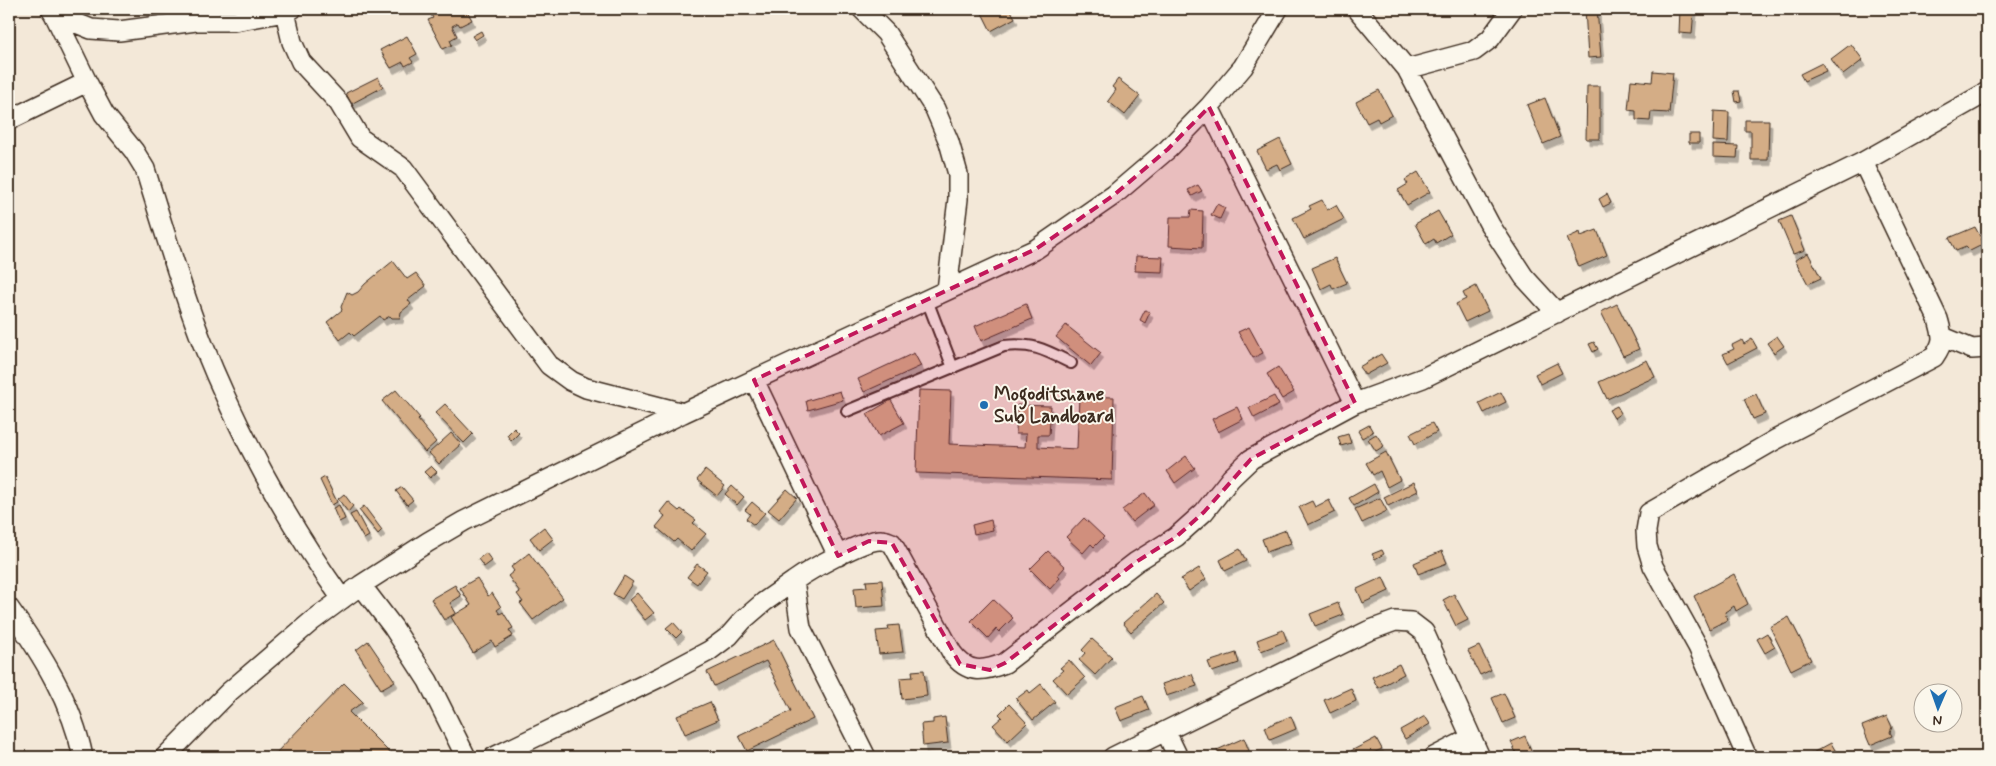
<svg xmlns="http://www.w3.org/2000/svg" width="1996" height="766" font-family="Mynerve,sans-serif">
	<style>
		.building { fill: #d4ad86; stroke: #3b2a1e; filter: url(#shadow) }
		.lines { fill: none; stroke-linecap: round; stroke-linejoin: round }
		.lane-casing { stroke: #3b2a1e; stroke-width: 14 }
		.street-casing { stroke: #3b2a1e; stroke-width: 22 }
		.lane { stroke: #fbf7ec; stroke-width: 10 }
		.street { stroke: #fbf7ec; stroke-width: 19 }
		.marked { fill: #c2185b; fill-opacity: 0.2; stroke: #c2185b; stroke-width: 4; stroke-dasharray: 10 6; stroke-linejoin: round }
		.poi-dot { fill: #1f6fb2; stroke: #fbf7ec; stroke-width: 2 }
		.labels { text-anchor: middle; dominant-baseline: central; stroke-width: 4; stroke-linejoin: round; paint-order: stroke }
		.poi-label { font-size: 19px; font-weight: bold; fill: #3b2a1e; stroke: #fbf7ec; text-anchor: start }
	</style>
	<defs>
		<filter id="shadow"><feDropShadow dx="3" dy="5.5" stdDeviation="0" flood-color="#0004"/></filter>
	</defs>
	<rect width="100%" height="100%" fill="#f3e8d8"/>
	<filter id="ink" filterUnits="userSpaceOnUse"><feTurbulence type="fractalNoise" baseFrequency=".02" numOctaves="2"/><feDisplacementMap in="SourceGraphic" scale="10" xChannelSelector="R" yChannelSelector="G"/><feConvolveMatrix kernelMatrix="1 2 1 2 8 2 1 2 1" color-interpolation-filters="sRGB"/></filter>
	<g filter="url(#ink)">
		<path class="building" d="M428 9H466L472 20 460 26 458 23 452 26 457 36 450 40 452 45 443 49 428 20 433 18Z
			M980 9H1010L1015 18 991 31Z
			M1585 9H1597L1601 57 1588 58Z
			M1680 9H1694L1692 34 1679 33Z
			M481 31 483 35 475 40 472 36Z
			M407 36 417 54 410 58 413 62 405 66 403 62 391 68 380 50Z
			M1851 44 1863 60 1843 75 1831 59Z
			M1822 63 1826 71 1804 81 1800 74Z
			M1653 71 1673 73 1669 113 1651 112 1650 121 1636 120V111L1628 110 1631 80 1652 82Z
			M378 77 383 87 351 104 346 93Z
			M1118 79 1140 96 1125 115 1108 101 1116 90 1112 87Z
			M1587 86H1600V139H1586Z
			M1379 90 1392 115 1379 122 1377 118 1367 123 1356 102Z
			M1734 91H1739L1741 101 1736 102Z
			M1545 98 1560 137 1543 144 1527 105Z
			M1714 111 1729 112 1728 142 1713 141Z
			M1745 120H1769L1768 160H1751V131H1745Z
			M1689 134H1699V143H1689Z
			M1280 139 1292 164 1280 170 1277 164 1266 169 1257 151Z
			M1713 145 1738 146 1737 158 1713 157Z
			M1418 172 1430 192 1407 205 1398 190 1408 184 1405 180Z
			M1198 185 1202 191 1192 196 1188 190Z
			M1607 194 1611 203 1603 207 1599 199Z
			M1322 200 1327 210 1336 205 1344 219 1304 239 1293 218 1311 209 1309 206Z
			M1217 204 1225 208 1220 219 1211 215Z
			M1191 210 1203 211 1202 248 1169 246 1170 217H1190Z
			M1438 211 1451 234 1436 243 1434 239 1426 244 1415 224Z
			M1791 216 1805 250 1793 254 1779 221Z
			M1975 227 1984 244 1970 251 1966 247 1956 251 1949 238Z
			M1597 230 1607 255 1579 267 1567 238 1580 232 1581 236Z
			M1808 253 1821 278 1808 284 1795 260Z
			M1136 256 1163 257 1162 272 1135 271Z
			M1335 258 1347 283 1333 289 1331 284 1321 289 1312 268Z
			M393 261 407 279 416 273 426 286 408 300 411 304 401 312 400 318H392L390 316 383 320 380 316 354 336 350 332 340 340 327 322 342 310 341 307 347 292 352 295 358 292 365 284Z
			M1476 286 1488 311 1465 322 1456 304 1466 299 1463 293Z
			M1026 304 1032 319 981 341 975 326Z
			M1617 304 1639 349 1623 356 1601 312Z
			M1145 310 1150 312 1145 323 1140 320Z
			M1066 325 1101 353 1091 366 1056 337Z
			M1249 327 1263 353 1253 358 1238 332Z
			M1777 336 1784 346 1774 353 1767 343Z
			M1752 339 1757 348 1728 363 1723 354 1734 349 1732 345 1742 340 1744 344Z
			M1594 342 1598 349 1593 352 1589 344Z
			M914 353 921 366 864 392 858 379Z
			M1381 354 1387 363 1365 375 1359 367Z
			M1647 360 1655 377 1607 399 1599 382Z
			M1557 363 1562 373 1540 384 1535 374Z
			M1278 367 1294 392 1282 399 1267 374Z
			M396 390 420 418 418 420 436 442 425 452 382 401Z
			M919 390 951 391 949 444 1025 447 1026 434H1016L1017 405 1051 406 1049 435H1038V447L1077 449 1079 396 1114 397 1112 480 916 473Z
			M840 391 843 400 808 410 806 401Z
			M1501 392 1506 402 1484 413 1479 403Z
			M1756 394 1765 414 1753 419 1744 399Z
			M1274 396 1279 405 1254 418 1249 408Z
			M891 400 904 423 879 436 867 414Z
			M445 404 473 434 464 443 435 413Z
			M1617 406 1621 413 1614 418 1609 410Z
			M1237 407 1243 419 1218 432 1212 419Z
			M1432 423 1437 432 1415 444 1410 434Z
			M1369 425 1373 432 1362 438 1358 431Z
			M514 428 519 433 511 441 507 435Z
			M451 433 461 444 439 464 429 453Z
			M1348 434 1351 443 1341 446 1338 437Z
			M1376 434 1384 446 1376 451 1368 439Z
			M1386 452 1400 480 1387 487 1380 471 1373 475 1366 463Z
			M1186 456 1195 468 1175 483 1167 471Z
			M431 466 437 472 430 478 424 472Z
			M705 470 725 486 717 496 697 480Z
			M325 477 337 502 332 505 320 480Z
			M1414 482 1418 491 1388 506 1384 497Z
			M1374 484 1378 492 1354 506 1349 498Z
			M732 486 744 497 737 505 725 494Z
			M402 487 413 500 407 505 396 491Z
			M787 489 797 498 779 519 768 510Z
			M1145 493 1154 505 1132 522 1122 510Z
			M344 494 353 506 348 512 338 499Z
			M1380 498 1387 511 1362 523 1355 509Z
			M1329 500 1335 512 1308 525 1299 507 1312 501 1315 507Z
			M668 502 679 511 681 509 696 520 693 523 706 534 691 551 677 539 674 542 656 527 665 516 660 512Z
			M752 502 765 513 754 525 746 519 750 514 745 510Z
			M339 505 345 519 339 522 333 508Z
			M364 506 382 530 378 534 359 510Z
			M356 512 369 536 364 539 350 515Z
			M1084 518 1104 537 1094 547 1091 544 1083 553 1066 537Z
			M991 520 993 530 974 534 972 525Z
			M544 527 553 539 539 550 530 538Z
			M1286 530 1291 543 1267 552 1262 539Z
			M1240 549 1246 561 1225 571 1220 560Z
			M1382 550 1384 554 1375 559 1372 554Z
			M1048 551 1065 567 1057 576 1060 578 1050 589 1030 569Z
			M1442 551 1447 563 1418 574 1414 563Z
			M486 553 492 561 484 567 478 559Z
			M529 553 563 598 533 620 520 603 523 602 517 594 520 592 508 576 514 571 511 567Z
			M697 564 707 571 697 584 687 577Z
			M1199 568 1206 579 1189 591 1181 579Z
			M1734 574 1748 604 1736 611 1734 606 1725 612 1727 620 1709 629 1694 596Z
			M624 576 633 582 622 599 613 594Z
			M1383 577 1389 591 1363 603 1357 589Z
			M477 578 488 596 492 593 501 607 497 610 500 614 503 612 513 628 509 630 513 636 495 647 492 641 473 653 451 617 471 605 460 588Z
			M882 580 884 606 856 608 854 588 867 587 866 581Z
			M455 585 461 596 450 603 456 613 444 620 431 599Z
			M637 593 654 613 645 620 629 600Z
			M1156 594 1164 603 1131 632 1123 623Z
			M1454 594 1468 620 1456 626 1443 600Z
			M993 599 1013 618 999 632 996 629 988 638 971 621Z
			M1338 603 1343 615 1315 626 1310 614Z
			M1789 617 1811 660 1791 670 1770 627Z
			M673 622 682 632 676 638 666 628Z
			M899 625 903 652 879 654 876 631 889 630 888 626Z
			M1283 630 1287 641 1261 651 1257 640Z
			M1767 633 1775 647 1765 653 1757 639Z
			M1092 639 1112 657 1095 675 1079 660 1085 653 1082 650Z
			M774 640 813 719 747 751 739 736 791 711 766 661 714 686 707 672Z
			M368 641 395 681 381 689 356 650Z
			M1479 646 1491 670 1480 675 1468 651Z
			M1236 653 1239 663 1212 672 1208 662Z
			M1069 660 1085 678 1067 694 1053 679 1063 670 1060 668Z
			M1399 664 1404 674 1378 688 1372 677Z
			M924 670 927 696 902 699 900 678 913 677 912 671Z
			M1192 674 1197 686 1166 696 1162 684Z
			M344 683 363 702 349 712 394 757H272Z
			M1041 684 1055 702 1033 720 1016 699 1028 690 1030 693Z
			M1351 688 1356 701 1330 713 1324 700Z
			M1504 693 1515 718 1503 723 1492 698Z
			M1143 696 1149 710 1121 721 1115 707Z
			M710 702 718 720 685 734 677 716Z
			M1009 704 1027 723 1008 741 993 725 1002 717 999 714Z
			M1291 716 1296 729 1270 740 1265 727Z
			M1425 716 1430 724 1405 739 1400 730Z
			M1887 716 1892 727 1890 732 1892 736 1870 745 1862 726Z
			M945 717 948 743 923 746 921 724 933 723V719Z
			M1525 736 1534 757H1518L1511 742Z
			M1244 738 1249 751 1234 757H1220L1217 750Z
			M1376 738 1382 749 1365 757H1354L1351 751Z
			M1831 743 1839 757H1805Z
			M745 753 747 757H736Z"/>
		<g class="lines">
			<g class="lane-casing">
				<path id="lane" d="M927 300 953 368
					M847 411 1004 346C1034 343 1045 350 1071 363"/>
			</g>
			<g class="street-casing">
				<path id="street" d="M51 9 54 14 91 29 119 31 196 21H234L285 12 292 9
					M862 9 886 33 935 109 949 142 958 174V199L947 290
					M1357 9 1407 69 1490 225 1524 277 1557 313
					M285 12 292 42 301 62 339 103 360 138 403 168 549 365 571 381 586 388 683 413
					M1407 69 1474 51 1490 39 1512 9
					M87 82 104 114 134 151 145 169C163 227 180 285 202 342 237 430 286 521 342 599
					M1209 107 1355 403
					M9 120 87 82 54 14
					M1943 337 1972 349 1987 348
					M754 380 838 556
					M361 585 393 627 428 681 466 757
					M9 608C41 653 72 702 83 757
					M1166 732 1178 757
					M165 757 229 692 312 621 361 585 428 542 464 521 683 413 1036 249 1114 195 1168 149 1209 107 1243 67 1278 9
					M494 757 660 677 709 651 729 636 743 620 764 602 794 581
					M866 757 801 628 794 581C809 570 864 539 881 540 885 540 889 542 892 543L952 653C967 674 983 672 1005 663L1136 562 1176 537 1204 512 1231 478 1251 459 1355 403 1423 378 1863 162 1987 92
					M1113 757 1368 631 1395 621 1411 622 1424 632 1480 757
					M1434 757 1471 738
					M1747 757 1698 647 1653 566 1647 546 1646 531 1649 513 1775 440 1934 357C1945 341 1943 337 1938 319L1863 162"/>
			</g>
			<use href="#lane" class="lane"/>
			<use href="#street" class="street"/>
		</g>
	</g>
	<path class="marked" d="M1209 107 1355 403 1251 459 1204 512 1176 537 1136 562 1005 663 990 670 960 664 892 543 869 541 838 556 754 380 1036 249 1114 195 1168 149Z"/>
	<circle class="poi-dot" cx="984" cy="405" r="5"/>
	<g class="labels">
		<g class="poi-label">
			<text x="994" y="394">Mogoditshane<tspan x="994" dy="22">Sub Landboard</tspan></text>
		</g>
	</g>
	<rect width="1996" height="766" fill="none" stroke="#fbf7ec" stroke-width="30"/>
	<rect x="15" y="15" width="1966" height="736" fill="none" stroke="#3b2a1e" stroke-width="2" filter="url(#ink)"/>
	<g transform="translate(1938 708) rotate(182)"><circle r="24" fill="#fbf7ec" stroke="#aea59a"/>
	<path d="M0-4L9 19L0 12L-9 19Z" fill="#1f6fb2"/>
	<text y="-8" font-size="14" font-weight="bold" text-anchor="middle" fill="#3b2a1e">N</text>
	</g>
</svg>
